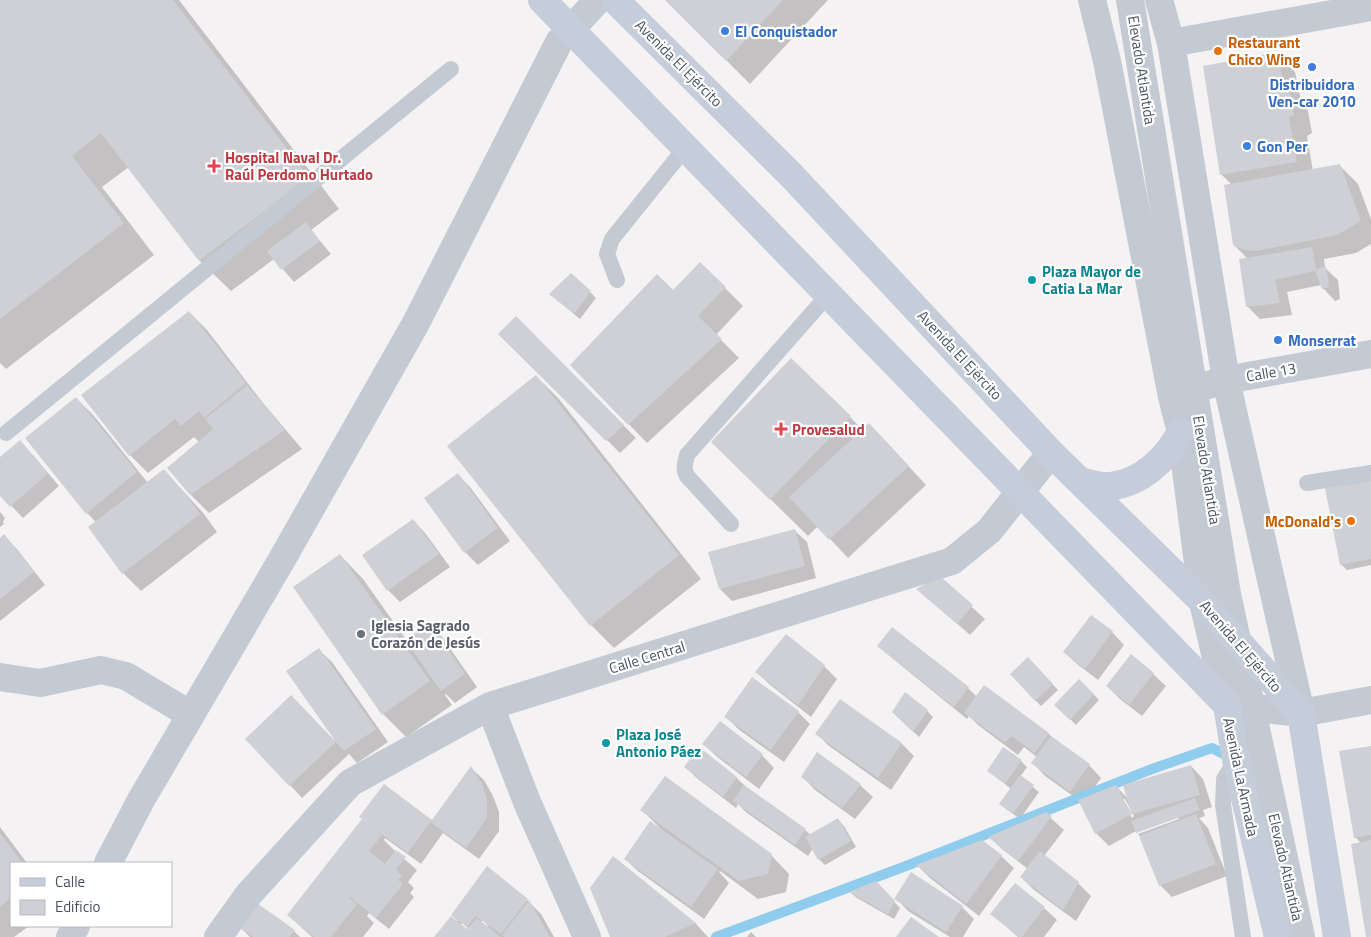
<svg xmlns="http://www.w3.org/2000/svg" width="1371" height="937" font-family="'Titillium Web',sans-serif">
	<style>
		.shadow { fill: #0003; fill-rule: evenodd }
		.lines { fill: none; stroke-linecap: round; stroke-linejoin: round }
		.stream { stroke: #8fcced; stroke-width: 10 }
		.building { fill: #ced0d6 }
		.service { stroke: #c3cad3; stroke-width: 16 }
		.minor { stroke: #c3cad3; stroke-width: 28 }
		.tertiary { stroke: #c3cad3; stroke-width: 28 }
		.secondary { stroke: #c5ccda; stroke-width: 28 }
		.shop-dot { fill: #3f7fe0; stroke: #fff; stroke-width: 2 }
		.food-dot { fill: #e8710a; stroke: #fff; stroke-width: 2 }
		.health-dot { fill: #e0444e; stroke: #fff; stroke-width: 2 }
		.culture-dot { fill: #0f9aa8; stroke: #fff; stroke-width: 2 }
		.worship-dot { fill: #6b7280; stroke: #fff; stroke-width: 2 }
		.labels { text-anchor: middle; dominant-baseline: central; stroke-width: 4.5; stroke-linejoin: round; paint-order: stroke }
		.shop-label { font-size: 15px; font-weight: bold; fill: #366cbe; stroke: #fff; text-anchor: start }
		.food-label { font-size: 15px; font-weight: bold; fill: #c56008; stroke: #fff; text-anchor: start }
		.street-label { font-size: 15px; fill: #495260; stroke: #fff }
		.health-label { font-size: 15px; font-weight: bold; fill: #be3a42; stroke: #fff; text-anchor: start }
		.culture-label { font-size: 15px; font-weight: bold; fill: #0d838f; stroke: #fff; text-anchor: start }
		.worship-label { font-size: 15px; font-weight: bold; fill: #5b616d; stroke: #fff; text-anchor: start }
	</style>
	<rect width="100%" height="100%" fill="#f4f2f2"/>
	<path class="shadow" d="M0 0H179L339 209 311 230 331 254 294 282 274 259 231 291 200 261 129 167 102 187 154 255 6 369 0 363Z
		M666 0H828L750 84Z
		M1277 54 1295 72 1301 100 1307 106 1312 133 1307 136 1313 171 1340 166 1358 184 1371 219V244L1356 253 1324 259 1325 268 1338 280 1340 299 1335 301 1323 288 1321 285 1287 292 1292 315 1260 319 1247 306 1248 259 1234 245 1232 185 1222 175 1204 67Z
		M725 288 743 306 716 335 739 358 647 443 572 365 673 292Z
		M590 292 596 298 580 319 556 299Z
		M189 312 207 330 263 403 302 449 209 513 191 495 169 468 199 442 194 437 148 473 130 455Z
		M516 318 636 438 620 453 500 334Z
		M536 376 559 399 701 579 614 648 591 625Z
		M76 398 94 416 148 483 164 470 204 514 217 532 141 591 123 573 96 522 87 513Z
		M850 417 863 430 887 443 926 485 848 558 818 526 808 536 750 479Z
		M32 454 59 486 23 518 0 494V459Z
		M458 475 470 487 510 541 478 565 465 552 425 498Z
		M1371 475V565L1347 570 1341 564Z
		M0 512 5 518 3 522 4 524 0 527Z
		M413 520 425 533 450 567 400 602 388 590Z
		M794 530 807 542 816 578 732 601 720 589Z
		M4 536 16 548 45 585 0 621V539Z
		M340 555 363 579 407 641 430 625 442 637 477 687 455 703 446 694 445 695 452 705 406 737 383 714Z
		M939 577 985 619 970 635 918 589Z
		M1112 632 1124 645 1098 680 1077 664 1064 652Z
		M787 636 824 666 837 679 811 717 769 684 757 672Z
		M879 646 968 688 977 697 1049 734 1057 742 1089 765 1101 778 1087 798 1116 786 1128 799 1191 766 1203 779 1212 807 1203 810 1205 816 1199 818 1208 828 1227 876 1172 897 1160 885 1141 837 1138 834 1179 819V817L1136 831 1109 846 1096 833 1080 801 1045 776 1033 763 1037 757 1024 747 1018 755 978 725 969 716 967 719 892 658ZM1122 799H1125L1134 816 1132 818Z
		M319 650 332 662 388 742 357 763 349 754 302 798 247 739 337 741Z
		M1028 659 1058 690 1041 706 1035 700Z
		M1153 674 1166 686 1142 716 1120 699 1107 686Z
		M1079 680 1099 700 1076 725 1056 705Z
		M841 701 902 744 914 756 891 790 829 746 817 734Z
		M927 711 933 717 919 737 893 712Z
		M798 712 810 724 784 762 738 729 726 716Z
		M704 744 762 755 774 768 759 789 716 756Z
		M1371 747V937H1367L1361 843 1355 837Z
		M700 749 737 778 750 791 805 830 811 835 838 820 844 826 856 847 825 865 819 859 813 848 808 856 747 813 738 804 736 808 698 779 685 767Z
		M1021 761 1027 767 1020 777 1039 792 1020 819 1000 804 1011 789 988 770Z
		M471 768 484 780 493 796 499 812V831L479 859 443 833 421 864 385 838 384 840 395 851 417 870 408 882 414 888 410 893 414 897 389 929 369 913 367 916 374 923 363 937H312L288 915 363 820 432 822Z
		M803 777 860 785 873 797 855 819 815 790Z
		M642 810 771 855 789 874 786 892 758 899 720 871 719 872 729 883 704 919 638 871 625 859 659 827Z
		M1046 814 1064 830 1044 856 1078 883 1091 896 1076 921 1034 890 1021 877 1028 869 1002 849 990 837Z
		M0 827 27 863H11V926H29L14 937H0Z
		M1001 856 1014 868 979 916 930 878 918 866Z
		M487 867 527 900 541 914 554 937H436L458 921 452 915ZM483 920 488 926 487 928 481 923ZM462 923 469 929 468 931 461 925Z
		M875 882 900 908 894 919 857 898 851 893Z
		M1015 884 1044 908 1057 920 1044 937H1018L992 913Z
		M896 898 962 907 974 919 963 937H950L908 911Z
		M695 923 708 937H612Z
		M238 925 294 931 300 937H250Z
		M751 932 756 937H747Z"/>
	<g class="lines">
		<path class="stream" d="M716 937 906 866 1152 769 1212 748 1233 759"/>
	</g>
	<path class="building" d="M0 0H173L309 177 199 261 101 133 72 156 124 223 0 319Z
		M665 0H783L726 61Z
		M1277 52 1284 87 1289 86 1294 115 1289 117 1297 162 1220 175 1203 66Z
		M1340 164 1361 221 1337 235 1303 242 1256 251 1244 250 1233 245 1224 185Z
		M306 222 320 241 281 270 267 251Z
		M1312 247 1316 269 1326 266 1329 287 1322 289 1315 271 1275 280 1280 303 1246 307 1239 259Z
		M700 262 726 287 698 316 722 339 628 425 570 365 657 274 673 290Z
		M571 273 591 291 574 314 549 294Z
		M189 311 246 383 204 418 199 411 181 426 175 419 129 456 81 395Z
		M516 316 624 425 606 441 498 334Z
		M791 358 851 416 770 500 711 442Z
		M536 375 679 555 590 626 447 446Z
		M247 385 285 430 190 495 167 468 213 429 205 419Z
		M76 397 137 472 86 514 25 438Z
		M869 423 909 466 829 540 789 497Z
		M20 440 48 473 10 507 0 496V457Z
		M164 469 186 495 200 514 122 574 88 527Z
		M458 473 498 528 464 553 424 498Z
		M1371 474V559L1340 565 1324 483Z
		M413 519 439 554 387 591 362 555Z
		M795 529 805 566 719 589 708 552Z
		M4 534 34 572 0 599V538Z
		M340 554 430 681 382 715 293 587Z
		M940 576 973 605 957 624 916 589Z
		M1091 615 1113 631 1085 669 1063 652Z
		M430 623 465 674 441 691 405 640Z
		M892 627 969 687 954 707 877 646Z
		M786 634 825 665 798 705 755 672Z
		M319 648 376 729 344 751 336 742 286 671Z
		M1131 654 1154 673 1129 705 1106 686Z
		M1028 657 1053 684 1035 701 1010 674Z
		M752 677 799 711 771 750 724 717Z
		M1079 679 1094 694 1070 720 1054 705Z
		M984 685 1049 733 1035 753 1011 736 1005 743 964 713Z
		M905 692 928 710 913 732 892 712Z
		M291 695 336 742 289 786 245 739Z
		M840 699 902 743 878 778 815 734Z
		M720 721 763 754 746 777 702 744Z
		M1051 736 1090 764 1070 792 1031 763Z
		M1371 746V835L1354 838 1339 751Z
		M699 747 737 777 723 797 684 767Z
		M1003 747 1022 760 1005 784 987 771Z
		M817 752 861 784 842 808 801 777Z
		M1191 765 1200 795 1132 814 1095 834 1078 800 1116 785 1131 813 1123 785Z
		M471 766 481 782 487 799V818L466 848 430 822 408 853 369 825 382 835 369 851 385 864 396 850 406 857 396 870 402 875 398 880 403 884 376 918 350 897 369 873 349 898 357 904 331 937H314L287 915 362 819 359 817 384 784 432 820Z
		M1020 775 1034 785 1013 814 999 804Z
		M665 776 772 854 768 874 739 881 640 810Z
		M744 785 806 829 795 845 733 801Z
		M1195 798 1200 810 1136 833 1131 821Z
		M1046 812 1052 816 1018 861 988 837Z
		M1196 814 1216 864 1159 886 1139 836Z
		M838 818 851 841 818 860 805 837Z
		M650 821 718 869 691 907 624 859Z
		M0 833 22 863H11V898L0 907Z
		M982 840 1002 855 966 904 916 865Z
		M1371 840V937H1366L1351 844Z
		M1040 851 1079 882 1063 910 1020 877Z
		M613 856 696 923 665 937H610L590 888Z
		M487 866 528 899 501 934 476 916 500 885 467 927 451 915Z
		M911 872 963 906 946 932 894 899Z
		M876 881 895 901 888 914 849 892Z
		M1015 883 1045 907 1022 937H1019L990 914Z
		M529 900 550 937H505L502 935Z
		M254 901 295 930 289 937H253L237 925Z
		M451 916 467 929 477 918 501 937H434Z
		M911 917 939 937H896Z"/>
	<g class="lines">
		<path class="service" d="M617 280 607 254 612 239 686 147
			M6 433 451 69
			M1307 483 1371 473
			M731 524 687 476C683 469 685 463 687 455L828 295
			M1236 760 1224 779 1223 805 1243 937"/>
		<path class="minor" d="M1092 0 1107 61 1172 397 1181 432 1203 602 1227 705 1301 713 1371 700
			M1159 0 1171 43 1226 380 1301 713
			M1171 43 1371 7
			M1208 385 1226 380 1371 354
			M0 677 40 683 101 670 126 676 191 715
			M108 863 141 800 281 561 416 323 559 42 598 0
			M70 937 76 926
			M218 937 249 894 350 783 490 706
			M587 937 527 802 490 706 952 561 989 531 1051 453"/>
		<path class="tertiary" d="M1130 0 1227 594 1301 937"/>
		<path class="secondary" d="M542 0 1227 705 1236 760 1278 937
			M615 0 792 176 1051 453 1203 602 1301 713 1337 937
			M1080 481C1091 484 1100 487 1111 486 1142 483 1167 458 1181 432"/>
	</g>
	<g class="shop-dot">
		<circle cx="725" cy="31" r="5"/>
		<circle cx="1312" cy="67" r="5"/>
		<circle cx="1247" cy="146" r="5"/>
		<circle cx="1278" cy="340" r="5"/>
	</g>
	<g class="food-dot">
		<circle cx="1218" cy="51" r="5"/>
		<circle cx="1351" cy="521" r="5"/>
	</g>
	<g class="health-dot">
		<path d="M211.5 158.5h5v5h5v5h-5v5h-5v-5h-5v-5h5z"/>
		<path d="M778.5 421.5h5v5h5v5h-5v5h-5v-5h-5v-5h5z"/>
	</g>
	<g class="culture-dot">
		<circle cx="1032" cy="280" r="5"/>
		<circle cx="606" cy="743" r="5"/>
	</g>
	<circle class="worship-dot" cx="361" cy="634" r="5"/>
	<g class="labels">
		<g class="shop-label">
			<text x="735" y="31">El Conquistador</text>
			<text x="1312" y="84" text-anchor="middle">Distribuidora<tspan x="1312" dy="17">Ven-car 2010</tspan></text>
			<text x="1257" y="146">Gon Per</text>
			<text x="1288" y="340">Monserrat</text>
		</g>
		<g class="food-label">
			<text x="1228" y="42">Restaurant<tspan x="1228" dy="17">Chico Wing</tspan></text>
			<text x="1341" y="521" text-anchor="end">McDonald's</text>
		</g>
		<g class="street-label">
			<text transform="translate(679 63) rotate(45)">Avenida El Ejército</text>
			<text transform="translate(1142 70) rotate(81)">Elevado Atlantida</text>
			<text transform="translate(960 355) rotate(47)">Avenida El Ejército</text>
			<text transform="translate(1271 372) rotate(-10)">Calle 13</text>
			<text transform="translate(1207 470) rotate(81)">Elevado Atlantida</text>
			<text transform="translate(1241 646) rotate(49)">Avenida El Ejército</text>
			<text transform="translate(647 657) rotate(-17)">Calle Central</text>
			<text transform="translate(1241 777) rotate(78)">Avenida La Armada</text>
			<text transform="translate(1286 867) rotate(77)">Elevado Atlantida</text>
		</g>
		<g class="health-label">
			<text x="225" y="157">Hospital Naval Dr.<tspan x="225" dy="17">Raúl Perdomo Hurtado</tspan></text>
			<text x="792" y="429">Provesalud</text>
		</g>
		<g class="culture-label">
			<text x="1042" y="271">Plaza Mayor de<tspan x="1042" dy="17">Catia La Mar</tspan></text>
			<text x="616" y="734">Plaza José<tspan x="616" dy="17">Antonio Páez</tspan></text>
		</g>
		<g class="worship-label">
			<text x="371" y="625">Iglesia Sagrado<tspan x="371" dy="17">Corazón de Jesús</tspan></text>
		</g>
	</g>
	<rect x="10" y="862" width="162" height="65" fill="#ffffff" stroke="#b6babf"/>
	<rect x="20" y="878" width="25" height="8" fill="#c5ccda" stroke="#b6babf"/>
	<text x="55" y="887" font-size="15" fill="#495260">Calle</text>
	<rect x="20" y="900" width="25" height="15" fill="#ced0d6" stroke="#b6babf"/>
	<text x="55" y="912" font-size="15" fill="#495260">Edificio</text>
</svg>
